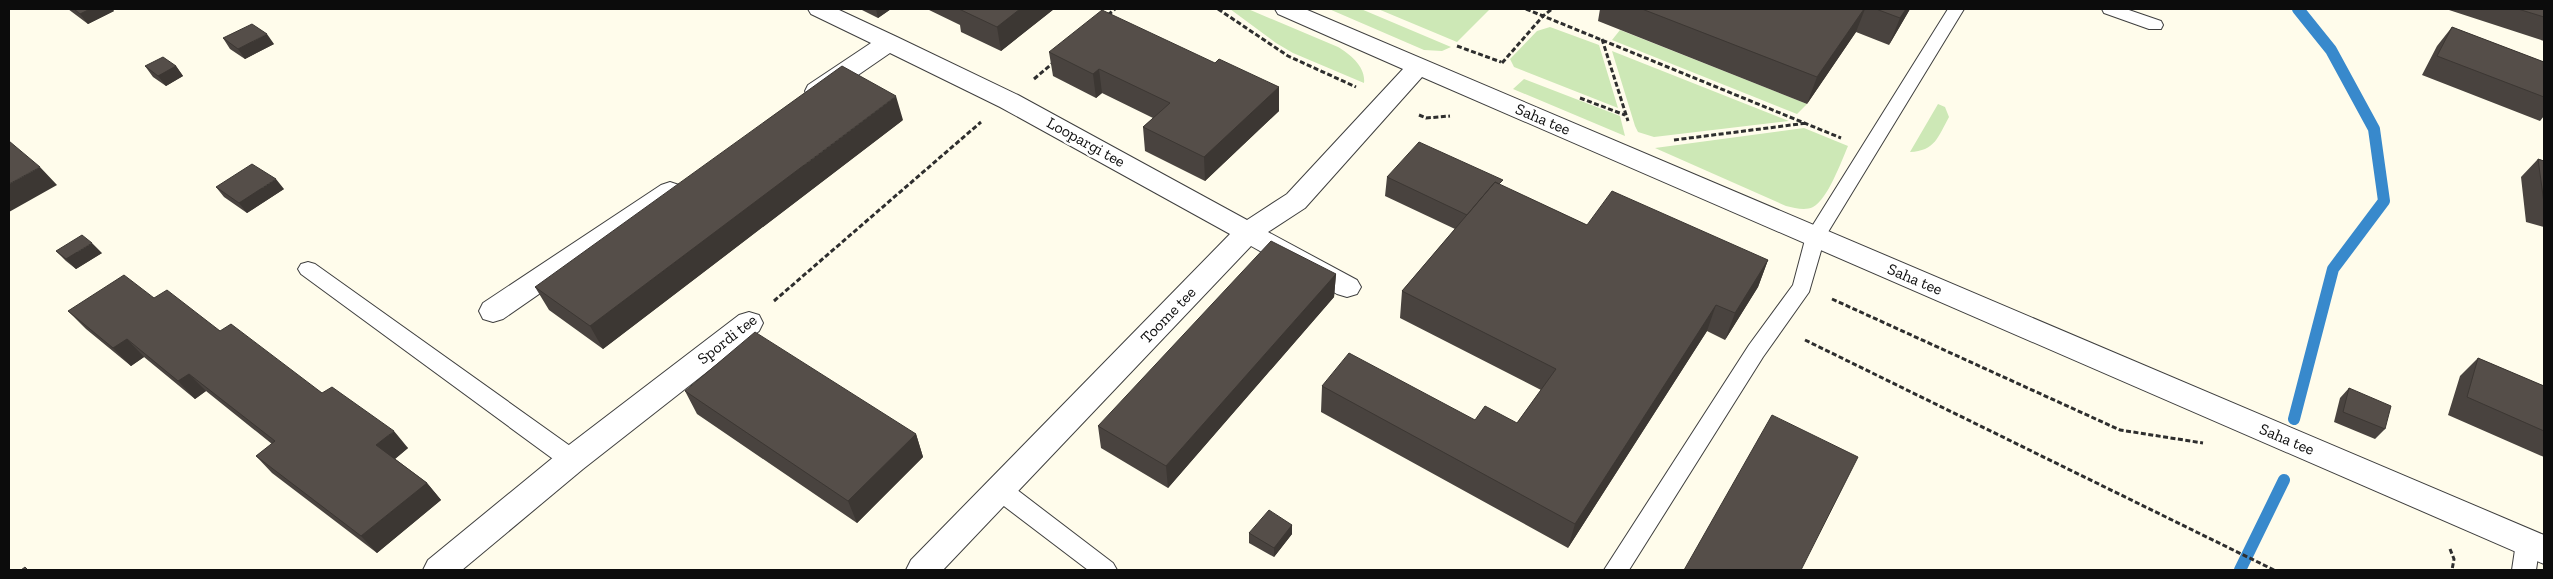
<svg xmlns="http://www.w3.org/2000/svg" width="2553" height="579" font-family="'Zilla Slab',serif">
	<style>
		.green { fill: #cde8b6 }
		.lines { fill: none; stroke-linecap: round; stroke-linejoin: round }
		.stream { stroke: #3889cc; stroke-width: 12 }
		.lane-casing { stroke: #3f3f3f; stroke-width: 2 }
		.street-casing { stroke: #3f3f3f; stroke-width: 2 }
		.path { stroke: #2e2e2e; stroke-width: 3; stroke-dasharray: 5 2.5; stroke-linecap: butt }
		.lane { fill: #fff; fill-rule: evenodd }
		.street { fill: #fff; fill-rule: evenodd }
		.wall { fill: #49433f }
		.shaded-wall { fill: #3c3733 }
		.building { fill: #554e49; stroke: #3c3733 }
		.labels { text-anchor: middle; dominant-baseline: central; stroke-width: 5; stroke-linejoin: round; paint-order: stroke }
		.street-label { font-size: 16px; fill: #0c0c0c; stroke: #fff }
	</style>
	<rect width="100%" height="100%" fill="#fffceb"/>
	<path class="green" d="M1230 9H1248L1338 47C1350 54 1366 67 1364 83L1293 53 1276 43Z
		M1329 9H1361L1451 47 1442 51 1424 50Z
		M1378 9H1490L1457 42Z
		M1550 27 1599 45 1618 108 1514 67 1510 59 1537 31Z
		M1620 30 1807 104 1797 114 1612 40Z
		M1612 51 1789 121 1654 137 1638 132 1635 126Z
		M1524 79 1620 116 1625 136 1513 89Z
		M1938 104 1945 107 1949 117C1938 137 1935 151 1910 152Z
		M1804 128 1848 146C1841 162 1828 199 1813 207 1805 211 1795 208 1786 206L1655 148Z"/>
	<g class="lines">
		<path class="stream" d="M2294 419 2333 269 2384 201 2374 129 2331 50 2298 9
			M2240 570 2284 480"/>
		<g class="lane-casing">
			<path id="lane" d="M1948 9H1964L1825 237 1809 292 1763 357 1629 570H1604L1749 345 1793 285 1806 236Z
				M2102 9H2126L2161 21 2163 25 2161 29H2149L2104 13Z
				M308 262 315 264 580 453 583 460 580 467 572 469 564 467 301 274 298 269 301 264Z
				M1000 480 1008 483 1113 563 1117 570H1088L992 497 989 490 992 483Z
				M2528 533 2536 536 2540 543 2536 570H2512L2516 543 2520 536Z"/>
		</g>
		<g class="street-casing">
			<path id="street" d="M808 9H837L897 37 1018 95 1247 220 1287 194 1403 69 1278 14 1275 9H1305L2544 535V564L1422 77 1305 208 1268 232 1357 280 1361 287 1357 294 1347 297 1337 294 1251 246 943 570H906L911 560 1230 234 1000 107 890 53 826 97 817 99 808 97 805 91 808 85 871 43 811 14Z
				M670 182 679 185 683 191 679 197 503 319 493 322 483 319 479 311 483 303 661 185Z
				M749 312 759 315 763 323 759 331 583 469 462 570H423L428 560 561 451 739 315Z"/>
		</g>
		<path class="path" d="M1218 9 1288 56 1356 87
			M1526 9 1841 138
			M1108 15 1115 9
			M1602 39 1628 121
			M1457 46 1501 62
			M1502 63 1543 16 1552 9
			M1034 79 1054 62
			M1580 98 1625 115
			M1419 115 1426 118 1450 116
			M1674 140 1807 123
			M1832 299 2120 430 2203 443
			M774 301 981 122
			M1805 340 2274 570
			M2450 549 2454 559 2452 570"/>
		<use href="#lane" class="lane"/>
		<use href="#street" class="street"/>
	</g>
	<path class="wall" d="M68 9H112L114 11 88 24Z
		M860 9H891L878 18Z
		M927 9H1054L1001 51 961 32 960 25Z
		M1600 9H1910L1889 45 1856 32 1807 104 1598 21Z
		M2449 9H2544V41L2449 10Z
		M2452 27 2544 62V116L2540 121 2422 75 2437 46Z
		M223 38 274 44 245 59 230 49Z
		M1049 52 1215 63 1279 87V111L1205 181 1145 151 1143 127 1153 118 1102 93 1096 98 1053 76Z
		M145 66H176L183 76 166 86 153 77Z
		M903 120 603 349 549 310 535 287Z
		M2538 159 2544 161V227L2526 222 2521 177Z
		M1387 177 1502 186 1587 225 1768 260 1758 287 1725 340 1707 331 1568 548 1321 412 1322 386 1475 420 1517 423 1541 390 1400 318 1402 291 1455 229 1385 196Z
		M216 187 284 189 247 213 224 197Z
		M56 251 102 253 76 269 66 261Z
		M1336 274 1334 297 1168 488 1101 448 1098 426Z
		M154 298 220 331 322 393 408 448 395 459 427 483 441 500 377 553 272 473 256 456 272 444 206 391 195 399 144 357 131 366 86 329 68 311Z
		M2478 358 2544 386V457L2448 415 2460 376Z
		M2349 388 2385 429 2375 439 2334 422 2340 398Z
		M685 391 916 434 923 457 857 523 697 414Z
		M1292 525V534L1274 557 1249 543V533Z"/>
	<path class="shaded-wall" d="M90 9H112L114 11 88 24 80 14Z
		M876 9H891L878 18Z
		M1020 9H1054L1001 51 997 27Z
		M1864 9H1865L1856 32 1807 104 1817 77Z
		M1906 9H1910L1889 45 1900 18Z
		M267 34 274 44 245 59 238 49Z
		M176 66 183 76 166 86 158 76Z
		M1099 69 1102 93 1096 98 1093 74Z
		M1279 87V111L1205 181 1204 157Z
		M896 96 903 120 603 349 590 326Z
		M40 167 57 185 9 212V184Z
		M276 179 284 189 247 213 239 203Z
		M92 243 102 253 76 269 66 259Z
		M1768 260 1758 287 1725 340 1735 313Z
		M1336 274 1334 297 1168 488 1166 466Z
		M1716 305 1707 331 1568 548 1575 524Z
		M127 339 144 357 131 366 113 348Z
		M189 374 206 391 195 399 178 381Z
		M394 431 408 448 390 463 376 445Z
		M916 434 923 457 857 523 848 501Z
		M427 483 441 500 377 553 361 536Z
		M1292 525V534L1274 557V548Z"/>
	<path class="building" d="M74 9H90L80 14Z
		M959 9H1020L997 27Z
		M1642 9H1864L1817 77Z
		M1876 9H1906L1900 18Z
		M2518 9H2544V17Z
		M1102 10 1215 63 1219 59 1279 87 1204 157 1143 127 1170 103 1099 69 1093 74 1049 52Z
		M252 24 267 34 238 49 223 38Z
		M2452 27 2544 62V97L2437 56Z
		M163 57 176 66 158 76 145 66Z
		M842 66 896 96 590 326 535 287Z
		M9 141 40 167 9 184Z
		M1419 142 1503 180 1499 184 1495 182 1467 215 1387 177Z
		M2538 159 2544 161V203Z
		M252 164 276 179 239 203 216 187Z
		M1495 182 1587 225 1612 191 1768 260 1735 313 1716 305 1575 524 1322 386 1349 353 1475 420 1485 406 1517 423 1556 369 1402 291Z
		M82 235 92 243 66 259 56 251Z
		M1271 241 1336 274 1166 466 1098 426Z
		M124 275 154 298 167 290 220 331 231 324 322 393 332 387 394 431 376 445 427 483 361 536 256 456 275 441 189 374 178 381 127 339 113 348 68 311Z
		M755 332 916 434 848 501 685 391Z
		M2478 358 2544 386V431L2467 397Z
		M2349 388 2391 406 2385 429 2343 412Z
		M1772 415 1858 457 1801 570H1684Z
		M1269 510 1292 525 1274 548 1249 533Z
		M25 567 28 570H21Z"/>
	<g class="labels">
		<g class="street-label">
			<text transform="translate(1543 119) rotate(23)">Saha tee</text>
			<text transform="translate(1086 142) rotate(29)">Loopargi tee</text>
			<text transform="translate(1915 279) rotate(23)">Saha tee</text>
			<text transform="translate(1168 315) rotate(-46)">Toome tee</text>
			<text transform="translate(727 339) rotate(-38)">Spordi tee</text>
			<text transform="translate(2287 439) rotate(23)">Saha tee</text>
		</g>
	</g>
	<rect width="2553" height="579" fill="none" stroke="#0c0c0c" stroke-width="20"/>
</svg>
